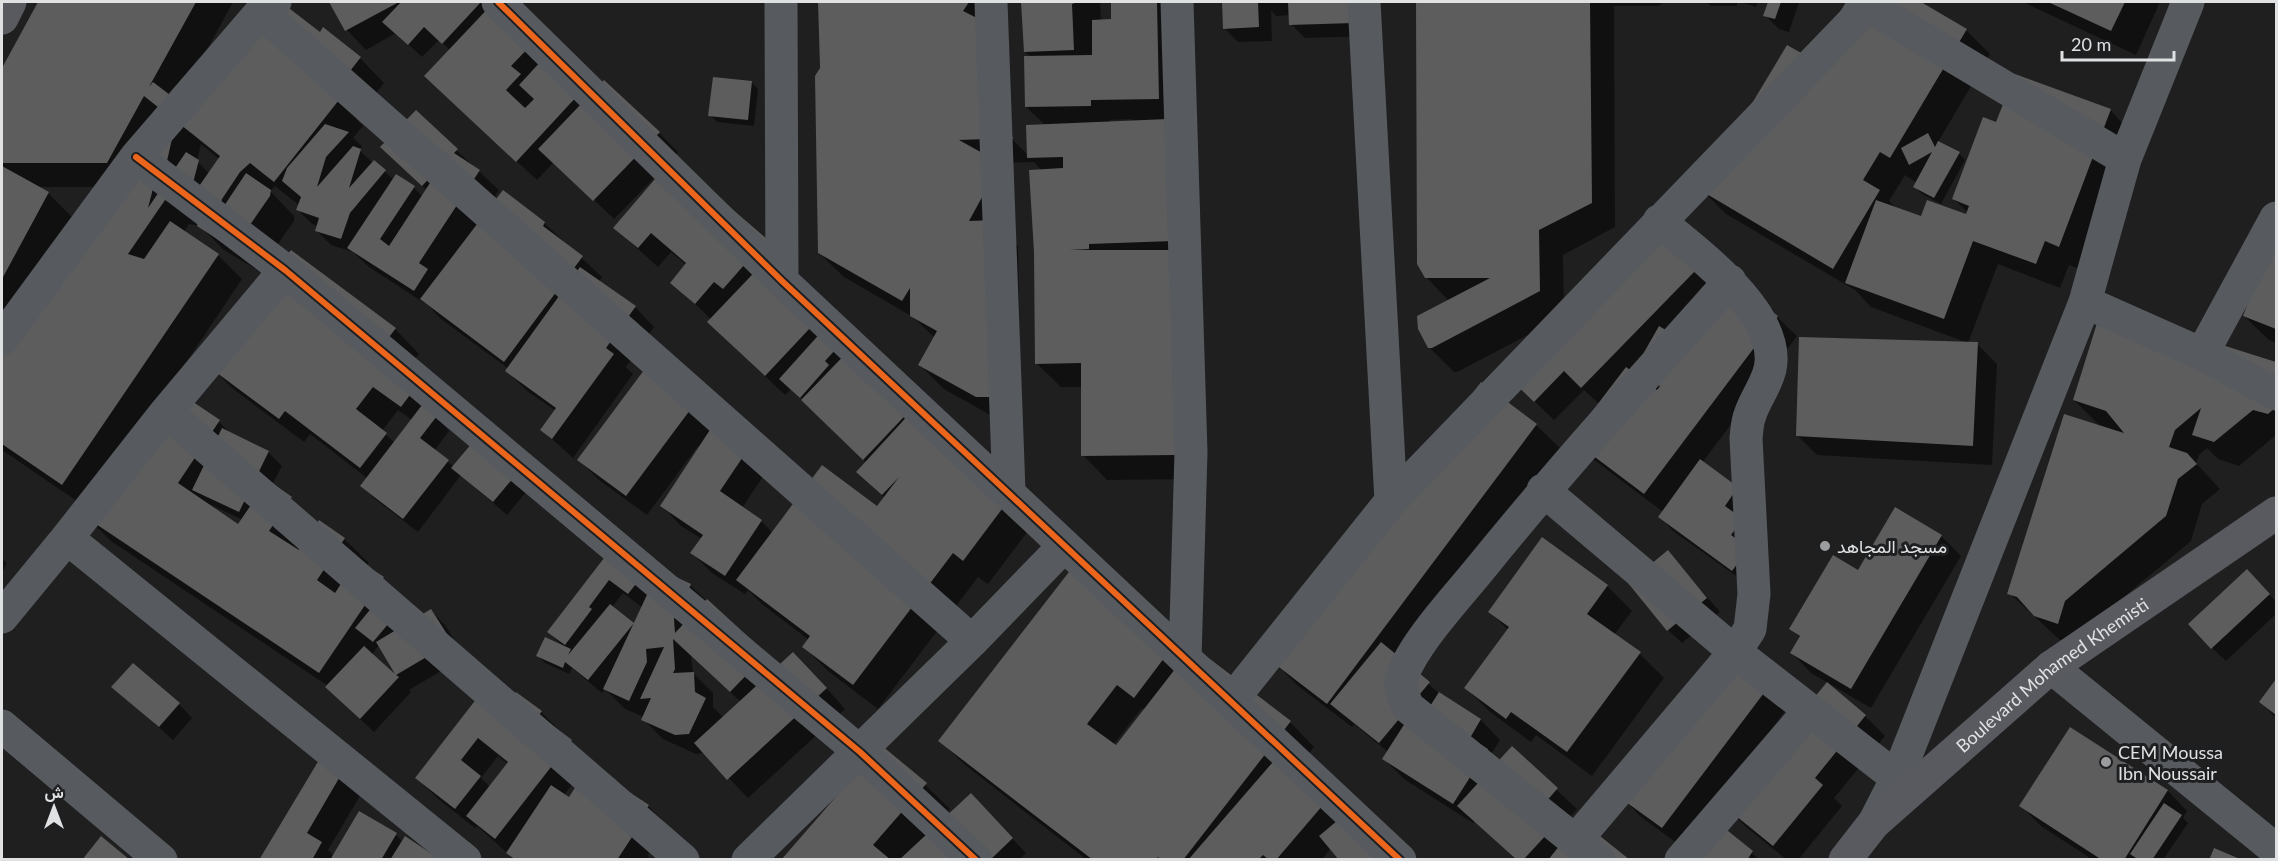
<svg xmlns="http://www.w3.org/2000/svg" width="2278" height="861" font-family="Lato,Vazirmatn,sans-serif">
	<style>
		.shadow { fill: #0007; fill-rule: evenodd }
		.building { fill: #5d5d5e; fill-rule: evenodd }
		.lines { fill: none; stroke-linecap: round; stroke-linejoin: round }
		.minor { stroke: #575a5e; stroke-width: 33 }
		.major { stroke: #585a60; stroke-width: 33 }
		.cycleway-casing { stroke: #1e1f21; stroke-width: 10 }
		.cycleway { stroke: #eb651d; stroke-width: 6 }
		.poi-dot { fill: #9c9d9e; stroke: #1e1f21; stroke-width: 2 }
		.labels { text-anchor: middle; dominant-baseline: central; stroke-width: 6; stroke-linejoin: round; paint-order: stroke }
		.poi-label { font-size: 18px; fill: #e0e1e2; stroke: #1e1f21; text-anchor: start }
		.street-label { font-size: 18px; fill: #e0e1e2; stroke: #1e1f21 }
	</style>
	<rect width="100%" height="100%" fill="#1f1f20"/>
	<path class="shadow" d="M40 2H233L183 94 320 34 360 58 384 83 356 119 363 126 353 138 362 146 359 150 373 163 374 162 394 180 396 176 414 188 423 197 427 190 396 161 456 150 499 190 486 210 544 223 602 277 599 282 635 307 654 327 626 367 633 374 573 458 542 430 556 411 527 391 507 371 509 369 441 319 429 306 369 267 353 252 331 245 317 231 318 226 312 224 298 210 300 206 275 186 270 191 294 216V221L259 271 224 250 200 226 189 224 184 232 218 255 242 279 169 388 219 422 233 436 268 452 282 466 272 485 291 498 318 525 319 522 344 539 369 563 366 567 410 612 392 634 431 611 445 625 465 657 409 690 411 692 374 732 341 701 328 686 111 541 86 516 87 508 2 450V71ZM201 144 219 159 209 173 197 161ZM37 187H101L73 218 48 193ZM209 504 243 520 239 526 208 505ZM308 534 299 552 297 551ZM378 646 381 647 400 680 372 655Z
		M330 2H506L659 133 678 152 671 159 766 240 779 268 1034 523 988 584 978 577 878 709 828 671 804 647 809 640 762 604 748 590 745 594 712 573 692 553 702 539 681 526 662 506 701 447 698 446 647 515 599 480 579 460 657 356 764 475 742 508 761 521 773 533 877 509 885 498 872 486 867 463 791 389 785 395 729 342 712 320 672 282 686 265 671 252 658 267 615 228 662 173 661 171 614 219 554 162 537 180 446 96 450 50 439 40 422 57 396 33 366 50 347 30Z
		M820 2H1007L1005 135 1013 140 1029 156 1045 125 1026 107 1031 57 1025 52 1023 2H1100L1101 21H1113L1112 2H1176L1200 479 1107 480 1083 455 1082 387H1061L1036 363 1042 171 1034 162 993 163 1002 230 1018 246 1021 407 1001 421 944 389 920 365 935 338 913 317 844 277 819 253ZM1132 119V122L1110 123V120Z
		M1223 2H1366L1367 36 1305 38 1291 24V15L1276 16 1271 10 1272 41 1238 42 1224 28Z
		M1417 2H1665L1658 6H1614L1615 227 1563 255 1564 316 1457 372H1454L1429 347 1449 301 1426 277 1419 264Z
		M1706 2H1737V6H1711Z
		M1740 2H1758L1756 7Z
		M1769 2H1799L1789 32 1779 29 1765 15Z
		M1848 2H1918L1966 30 1990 54 1938 142 1959 153 1965 160 1941 204 1922 194 1915 187 1917 183 1905 175 1889 201 1897 209 1922 218 1967 216 1968 213 1954 199 2110 110 2134 135 2083 270 2069 265 2060 288 1998 264 1968 343 1871 307 1855 290 1726 214 1702 190 1812 61Z
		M2023 2H2160L2136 55Z
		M751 82 758 89 754 126 717 122 710 115Z
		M1651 228 1777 317 1797 336 1702 463 1737 488 1746 583 1673 531 1660 517 1663 512 1593 459 1599 404 1584 390 1554 420 1528 395Z
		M2276 233V343L2269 340 2244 316Z
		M2103 309 2276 364V435L2239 466 2218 459 2207 448 2199 455 2196 463 2220 489 2202 504 2191 541 2089 626 2082 647 2060 640 2009 593 2102 428 2074 400Z
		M395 329 419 354 409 367 436 417 449 431 434 451 454 467 532 485 507 515 461 475 418 532 375 499 362 486 367 478 310 434 304 442 232 388 207 363ZM398 410 412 420 395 443 382 431Z
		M1977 344 1997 364 1992 465 1817 455 1797 435Z
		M1536 425 1561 449 1402 661 1441 695 1481 720 1500 740 1491 754 1499 762 1512 748 1577 809 1563 825 1627 860H1517L1475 821 1473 823 1404 779 1384 759 1388 752 1354 724 1352 727 1297 685 1273 661Z
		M1896 509 1941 536 1961 556 1871 708 1811 673 1792 653 1800 638 1791 628 1858 572Z
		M621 538 664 573 690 585 778 668 813 673 845 709 748 798 705 753 696 754 663 739 643 719 644 717 625 709 605 689 602 693 572 668 569 674 545 663 538 656 564 647 549 632ZM623 593 643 608 635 626 612 607ZM691 656 741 702 724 718 713 707V693L693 673Z
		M1543 539 1607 586 1632 611 1614 635 1640 654 1664 678 1592 776 1536 735 1531 742 1490 712 1466 688 1508 630 1490 612Z
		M1668 552 1720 612 1682 643 1668 630Z
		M2 558 7 563 2 573Z
		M1079 562 1290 722 1314 747 1295 771 1346 816 1331 848 1322 860H1087L965 765 940 741ZM1142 708 1145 710 1116 747 1113 745Z
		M2261 585 2276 602V614L2226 661 2212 648Z
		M1734 647 1795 698 1682 847 1640 816 1621 796Z
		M2276 681V718L2261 702Z
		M492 682 541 712 590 761 564 795 570 799 626 792 648 806 667 825 648 855 650 860H515L477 826 475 828 437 798 417 778ZM498 756 508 764 490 787 481 778Z
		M1827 684 1865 716 1885 736 1834 798 1842 806 1798 860H1787L1746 827 1727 807Z
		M114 687 179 704 192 718 173 740Z
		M2070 729 2168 791 2187 811 2183 818 2188 823 2163 860H2093L2041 826 2021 806Z
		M322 757 364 789 328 850 334 856 396 835 403 842 438 860H261Z
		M925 785 950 809 939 821 984 809 1026 853 1019 860H783Z
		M1713 820 1752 853 1759 860H1680Z"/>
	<path class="building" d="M38 2H196L149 87 153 82 178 101 281 2 320 32 323 27 361 57 332 94 339 100 274 182 250 163 240 172 222 199 218 215 246 173 271 190 270 196 234 248 228 246 197 226 202 209 165 200 128 254 144 259 170 221 219 254 62 485 2 444V331L168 115 144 96 107 163H2V68ZM176 121 220 156 188 202 199 160 186 152 148 208 156 177 167 161Z
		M329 2H399L345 31Z
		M401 2H481L442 44 424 27 408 45 382 22Z
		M494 2 537 39 511 66 521 74 506 90 525 108 534 99 519 85 555 46 592 80 516 162 424 76Z
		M818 2H969L963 11 979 19 981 120 1014 138 959 140 986 155 987 188 969 221 995 220 997 382 989 397H976L918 365 937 331 910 316V288L902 301 818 253 815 76 820 68Z
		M1021 2H1078L1072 4 1074 50 1024 52Z
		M1111 2H1157L1159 99 1091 100V106L1025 107 1024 56 1092 55V20L1111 19Z
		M1222 2H1258L1259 27 1223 29Z
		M1288 2H1353L1354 23 1289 25Z
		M1416 2H1590L1592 203 1539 230 1540 291 1432 348H1428L1418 329 1417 316 1490 278H1425L1417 264Z
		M1768 2H1781L1775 19 1763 16Z
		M1846 2H1921L1967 29 1890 158 1880 152 1863 180 1880 190 1833 269 1700 190 1787 45 1812 59Z
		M2048 2H2125L2111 31Z
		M2015 74 2111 109 2059 247 2045 241 2036 264 1973 241 1944 319 1845 283 1876 200 1921 216 1927 200 1966 214 1969 206 1952 199 1983 117 1996 122Z
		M713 77 752 81 748 120 708 116Z
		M604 80 660 132 593 201 538 149Z
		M416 110 458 149 454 153 480 170 419 263 428 269 414 291 347 248 396 174 415 186 380 239 389 246 441 166 422 186 380 147Z
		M1168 119 1173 241 1089 244V249L1069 250H1175L1176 455 1081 456V363L1035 364 1034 252 1029 170 1063 168V157L1027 158 1026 125Z
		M325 124 349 132 326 157 317 187 353 146 361 149 349 188 374 160 386 170 350 213 341 239 315 231 319 218 296 210 301 197 282 181 287 168Z
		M1928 133 1935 147 1938 141 1960 152 1934 198 1913 187 1932 152 1909 165 1901 148Z
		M673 158 767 239 723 289 714 282 695 304 670 283 686 263 651 233 638 248 613 228Z
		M2 166 49 192 2 279Z
		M503 190 545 222 543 226 583 256 504 362 420 299Z
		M1651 226 1697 269 1581 388 1564 371 1534 402 1506 375Z
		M2276 229V329L2243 316Z
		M291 250 396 328 383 345 424 376 401 407 373 387 356 409 387 433 360 468 285 411 279 419 205 364Z
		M769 257 827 310 765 376 707 322Z
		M580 267 636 306 606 348 614 354 552 439 540 430 556 408 505 371Z
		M1736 284 1778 316 1644 494 1571 439 1626 367 1657 390 1660 386 1634 370 1659 326 1686 342Z
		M2102 307 2276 362V407L2268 414 2253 410 2214 442 2192 435 2201 408 2175 430 2169 447 2187 453 2197 464 2178 479 2166 516 2065 601 2058 624 2034 616 2017 597 2007 594 2064 414 2124 433 2106 411 2073 400Z
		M833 319 850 334 825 361 829 365 800 398 779 379Z
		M1799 337 1978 342 1973 446 1796 436Z
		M855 344 917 403 863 460 801 400Z
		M656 354 705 390 626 496 577 460Z
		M1481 382 1537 424 1327 704 1271 661Z
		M171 387 220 420 178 483 238 524 268 480 292 497 269 531 299 550 319 520 345 538 317 580 335 593 357 559 384 577 319 673 84 516Z
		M422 405 437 416 420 438 449 460 403 519 360 486Z
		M723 410 759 433 720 491 762 520 725 576 690 553 703 535 660 506Z
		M913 410 1011 497 963 561 953 553 853 685 802 647 810 636 736 580 822 465 877 506 899 477 882 495 856 472Z
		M222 428 269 451 239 512 192 490Z
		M478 436 520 470 493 502 451 468Z
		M1700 459 1738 487 1725 506 1743 519 1731 535 1749 548 1732 571 1658 517Z
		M1895 507 1942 535 1851 689 1790 653 1800 636 1789 629 1833 555 1858 570Z
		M621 536 654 561 628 594 609 580 589 607 592 609 565 645 547 632Z
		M1542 537 1608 585 1587 614 1641 652 1567 752 1511 712 1506 719 1464 688 1509 627 1488 612Z
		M1668 550 1707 598 1667 631 1628 583Z
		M1079 559 1180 637 1134 698 1117 685 1087 724 1116 745 1193 646 1291 721 1183 860H1161L1158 857 1156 860H1093L938 741Z
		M659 569 691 584 674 619 675 633 707 599 767 654 730 692 673 639 675 669 673 673 694 672 695 692 706 698 689 734 675 735 641 720 651 698 640 699 664 647 646 649 647 662 629 701 603 689Z
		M2247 569 2270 594 2211 649 2188 624Z
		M387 589 405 604 373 642 355 628Z
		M610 604 634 623 588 680 565 662 563 668 536 656 545 637 571 649 568 655Z
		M431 609 452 642 396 675 399 677 360 719 325 687 364 646 395 674 376 642Z
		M1381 642 1430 682 1379 743 1330 704Z
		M1733 645 1776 677 1662 828 1619 797Z
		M793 652 827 688 727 780 694 743Z
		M133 663 180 703 159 727 111 687Z
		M2276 679V715L2259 702Z
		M491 680 513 697 516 692 542 711 539 715 572 740 495 839 466 816 508 762 478 738 461 760 481 776 455 809 415 778Z
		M1827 682 1866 715 1815 778 1823 785 1773 846 1725 807Z
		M1439 692 1481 719 1470 738 1488 749 1453 804 1382 759 1407 720 1417 727Z
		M2070 727 2168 790 2124 860H2102L2019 806Z
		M881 745 927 783 873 845 891 860H781Z
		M1512 746 1558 788 1543 805 1560 820 1523 860H1517L1457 806Z
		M322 755 345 768 307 833 322 842 312 860H259Z
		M1279 755 1329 798 1276 860H1269L1263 855 1258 860H1188Z
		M591 763 616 780 614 782 649 805 629 835 632 837 617 860H516L506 853 551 785 569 797Z
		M971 793 1013 838 990 860H899Z
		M2164 803 2182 815 2152 860H2139L2130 854Z
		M1350 810 1378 860H1339L1319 836Z
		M359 811 397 833 381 860H330Z
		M1712 818 1753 851 1747 860H1678Z
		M1580 820 1630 860H1548Z
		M101 836 130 860H82Z
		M405 836 441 860H390Z
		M2214 848 2240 859V860H2209Z"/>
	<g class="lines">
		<path class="minor" d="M498 2 782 281 1400 860
			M781 2 782 281
			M991 2 1009 491
			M1177 2 1191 452 1185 659
			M1364 2 1391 501
			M1862 2 2125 159
			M261 12 972 641
			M136 157 285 270 860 752 976 860
			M2085 302 2202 354 2276 394
			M2 339 136 157 261 12 275 2
			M2202 354 2276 218
			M166 412 683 860
			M1543 490 1735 652 1897 778
			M67 538 465 860
			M2 617 67 538 166 412 285 270
			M2051 667 2276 850
			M1232 700 1391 501 1872 2
			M2 726 161 860
			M1874 823 1897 778 2085 302 2125 159 2188 2
			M1576 840 1735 652 1750 629 1754 594 1746 438C1747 431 1747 422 1750 415 1755 399 1766 386 1770 369 1782 314 1696 252 1659 221
			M748 860 972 641 1064 546
			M1599 860 1408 707C1404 698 1399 687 1402 677 1413 644 1457 597 1479 570 1559 471 1645 376 1730 281
			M1681 860 1809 711"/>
		<g class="major">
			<path d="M2 18 10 2"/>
			<path id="s1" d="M1845 860 1873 824 2051 667 2276 513"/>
		</g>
		<g class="cycleway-casing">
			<path id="cycleway" d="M498 2 782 281 1400 860
				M136 157 285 270 860 752 976 860"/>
		</g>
		<use href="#cycleway" class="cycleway"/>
	</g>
	<g class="poi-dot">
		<circle cx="1825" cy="546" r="6"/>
		<circle cx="2106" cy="762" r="6"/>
	</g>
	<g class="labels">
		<g class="poi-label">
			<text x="1837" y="546">مسجد المجاهد</text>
			<text x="2118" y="752">CEM Moussa<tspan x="2118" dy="21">Ibn Noussair</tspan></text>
		</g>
		<g class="street-label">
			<text stroke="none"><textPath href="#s1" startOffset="279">Boulevard Mohamed Khemisti</textPath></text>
		</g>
	</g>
	<rect width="2278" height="861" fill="none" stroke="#e0e1e2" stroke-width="6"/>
	<g transform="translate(54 807)" stroke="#1e1f21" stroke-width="4.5" paint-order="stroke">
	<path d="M0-4.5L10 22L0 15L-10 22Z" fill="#e0e1e2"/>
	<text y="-9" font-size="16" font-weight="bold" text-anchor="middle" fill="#e0e1e2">ش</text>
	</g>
	<path d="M2062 51v9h112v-9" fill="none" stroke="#e0e1e2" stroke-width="3"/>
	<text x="2071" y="51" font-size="18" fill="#e0e1e2" stroke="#1e1f21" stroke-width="4.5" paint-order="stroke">20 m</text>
</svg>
